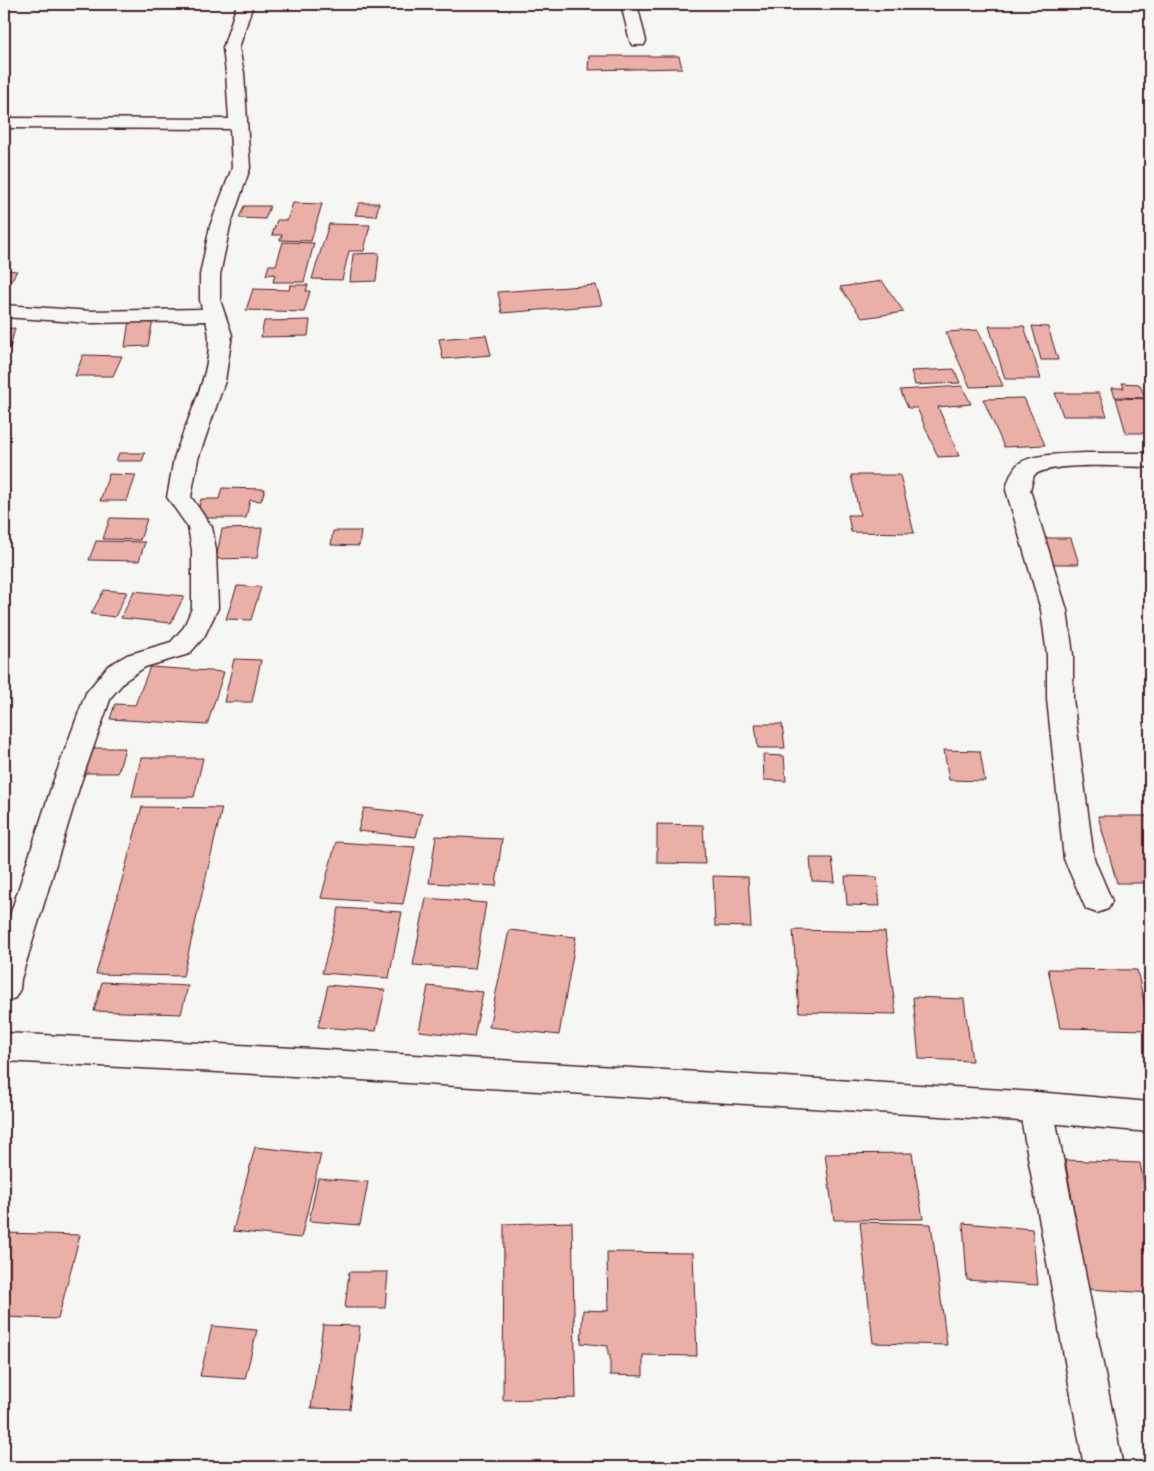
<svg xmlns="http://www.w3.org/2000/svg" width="1154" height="1471" font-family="'Balsamiq Sans',sans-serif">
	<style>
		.building { fill: #eaafa7; stroke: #4a1f2b }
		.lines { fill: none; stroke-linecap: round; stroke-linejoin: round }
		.minor-casing { stroke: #4a1f2b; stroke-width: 3 }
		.secondary-casing { stroke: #4a1f2b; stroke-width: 3 }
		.minor { fill: #f6f6f2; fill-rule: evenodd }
		.secondary { fill: #f6f6f2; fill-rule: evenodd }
	</style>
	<rect width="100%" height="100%" fill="#f6f6f2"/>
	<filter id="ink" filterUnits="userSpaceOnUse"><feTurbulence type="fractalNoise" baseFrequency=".02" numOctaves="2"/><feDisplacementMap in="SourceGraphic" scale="10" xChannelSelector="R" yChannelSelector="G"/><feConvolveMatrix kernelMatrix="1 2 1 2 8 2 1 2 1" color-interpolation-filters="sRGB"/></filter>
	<g filter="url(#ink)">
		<path class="building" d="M589 56H679L682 68 588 70Z
			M293 203 322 204 311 241 280 240 282 235H272L277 220H287Z
			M359 203H379L376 216 355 215Z
			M244 206H270L265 219 239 218Z
			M329 224 370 225 364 251H349L342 280 312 279Z
			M283 242 314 243 304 282H273L275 274 266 275 269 265H276Z
			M379 253 376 281 350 282 353 254Z
			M4 270 17 271 11 281H4Z
			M882 281 904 312 862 318 840 287Z
			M290 285H308L306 291H310L304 312 246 310 253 289 289 290Z
			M596 285 602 305 502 313 498 292Z
			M153 319 148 346 125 347 129 320Z
			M310 320 308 336 261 337 264 321Z
			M989 326H1024L1041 379H1005Z
			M1032 326 1048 327 1058 360H1041Z
			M15 328 10 348H4V329Z
			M978 330 1003 386 970 387 946 332Z
			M486 335 491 355 443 359 439 339Z
			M83 355 122 356 113 376H75Z
			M954 369 960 383 915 385 911 371Z
			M1122 383 1139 384 1146 398 1115 397 1112 388H1124Z
			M962 386 971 404 938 407 959 456 938 457 917 408H908L900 390Z
			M1055 393H1099L1107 416H1063Z
			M1024 398 1045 445 1004 447 983 399Z
			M1116 398 1150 399V433H1126Z
			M119 453H145L142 461H116Z
			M109 474 136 475 127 501H100Z
			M851 475H900L914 533 851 532 848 515H860Z
			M222 488 265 489 261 501 250 500 246 518H196L201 499H219Z
			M110 518 147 519 140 540 103 539Z
			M262 528 257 558 216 559 222 529Z
			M333 531H361L359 546 331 545Z
			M1039 538H1071L1079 564H1046Z
			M96 541 145 542 139 561 89 560Z
			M237 586 261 587 251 620 226 619Z
			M104 590 127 592 115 617 91 614Z
			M134 591 184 596 171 623 121 618Z
			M234 659 261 660 252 702H224Z
			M150 667 224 672 207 725 110 719 115 704 135 705Z
			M755 724H782L785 748H758Z
			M91 748H125L118 773H84Z
			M944 750 980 751 985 781 949 780Z
			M763 755 784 756 786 781 764 780Z
			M141 758H203L194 797H132Z
			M142 807 222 808 183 976 96 974Z
			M364 808 422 814 416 837 358 831Z
			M1098 816H1150V883H1117Z
			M657 824 703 825 705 864 657 863Z
			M436 836 502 839 496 886 429 883Z
			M336 842 415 847 403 904 321 898Z
			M810 858H832L835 882 812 881Z
			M713 876 748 877 751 927 715 926Z
			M845 876 877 877 880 906 847 905Z
			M426 898 486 903 475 969 413 965Z
			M339 908 402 912 389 978 322 973Z
			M509 930 576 937 559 1035 489 1027Z
			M793 930 885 932 896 1014 799 1012Z
			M1048 969 1137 970 1150 1030 1060 1028Z
			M102 982 188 986 181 1014 94 1011Z
			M328 985 385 990 376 1031 318 1027Z
			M428 986 483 992 474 1037 419 1031Z
			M913 997 964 999 972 1061 919 1059Z
			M255 1147 321 1154 301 1238 233 1231Z
			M912 1153 923 1219 834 1220 825 1154Z
			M1065 1160 1140 1163 1150 1217V1293L1088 1289Z
			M318 1178 368 1182 360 1225 309 1221Z
			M572 1222 576 1398 503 1400 504 1224Z
			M860 1222 931 1224 947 1345 873 1343Z
			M963 1223 1032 1229 1038 1285 967 1280Z
			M4 1233 80 1235 58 1319 4 1317Z
			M607 1252 693 1253 697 1356 643 1355V1376L610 1375V1355H608V1346L581 1343 583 1310 608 1311Z
			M349 1272H388L385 1308H345Z
			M323 1325 360 1326 350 1409 311 1408Z
			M212 1326 257 1330 245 1379 200 1376Z"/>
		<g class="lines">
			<g class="minor-casing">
				<path id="minor" d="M237 4H253L239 48 244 73 250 168 230 226 220 275V300L232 335 225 381 198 459 191 497 212 527 216 550 218 608 204 637 189 654 145 667 126 680 111 697 80 785 21 979 20 989 15 998 4 1002V934L52 785 86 693 108 666 127 655 171 642 184 627 192 608V550L188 527 167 497C170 484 171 471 174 459 186 418 219 364 206 321L91 323 4 317V305L91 311 202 309 200 300V275L210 226 232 168 230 129 4 128V118L229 119 226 73 223 48Z
					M621 4H637L646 41 644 45H632L630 41Z
					M1085 453H1150V467C1123 467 1055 461 1034 475L1030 490 1067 610 1073 655V699L1094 859 1112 901 1108 909 1097 913 1086 909 1064 859 1047 699V655L1041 610 1006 490C1008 481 1011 472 1017 465 1030 453 1069 454 1085 453Z
					M1036 1092 1048 1097 1053 1107 1123 1467H1084L1019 1107 1024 1097Z"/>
			</g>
			<g class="secondary-casing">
				<path id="secondary" d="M4 1033 313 1049 1036 1092 1150 1102V1132L1036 1122 313 1077 4 1061Z"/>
			</g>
			<use href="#minor" class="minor"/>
			<use href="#secondary" class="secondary"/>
		</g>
	</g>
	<rect width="1154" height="1471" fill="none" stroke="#f6f6f2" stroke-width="20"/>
	<rect x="10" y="10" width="1134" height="1451" fill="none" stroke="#4a1f2b" stroke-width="2" filter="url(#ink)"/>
</svg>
